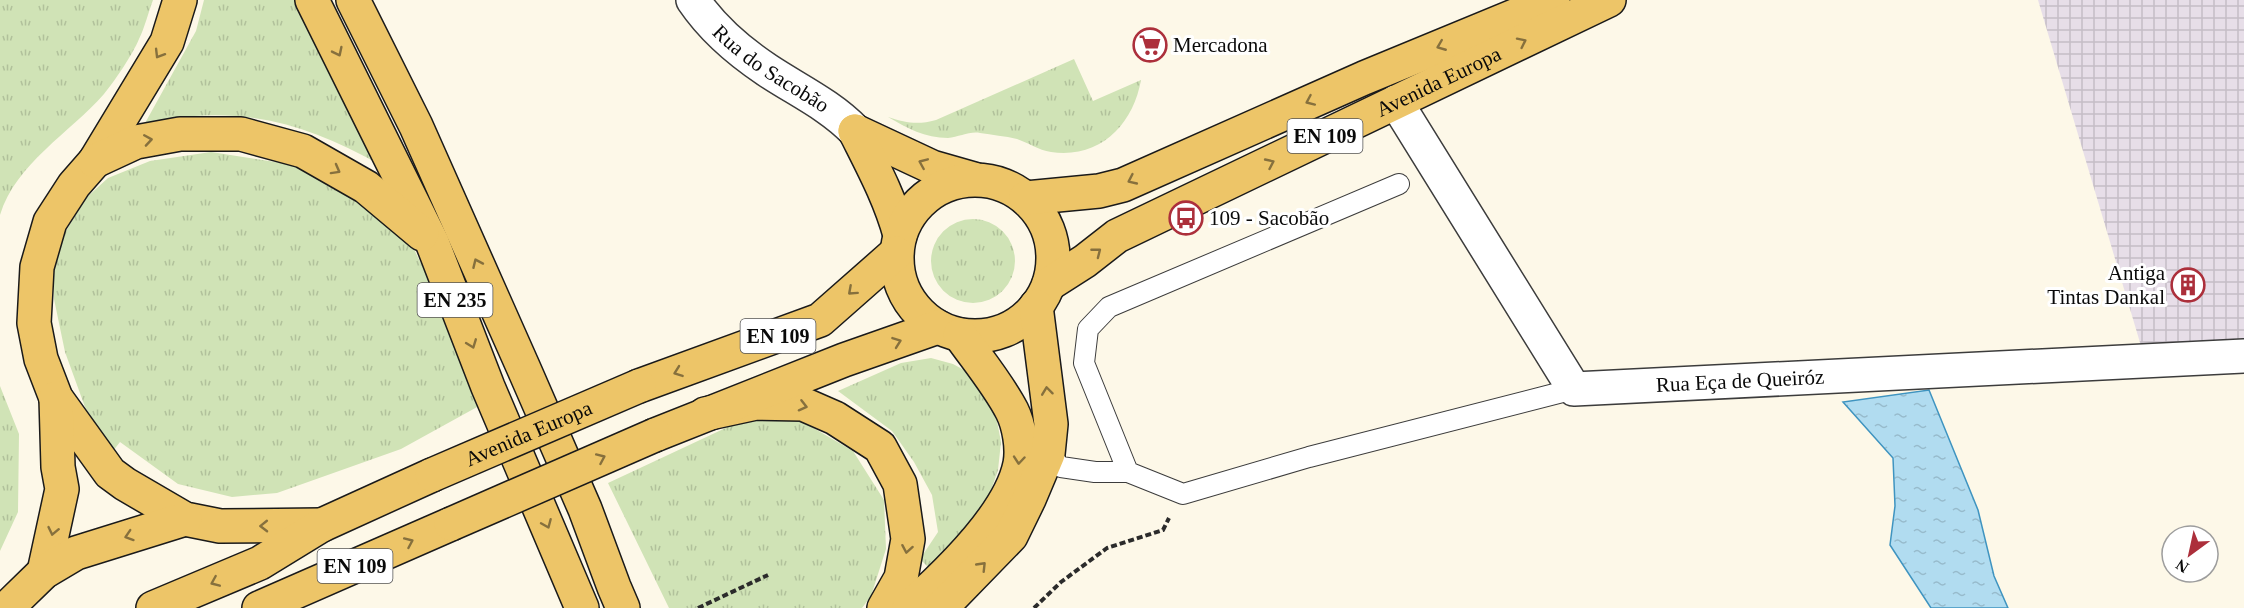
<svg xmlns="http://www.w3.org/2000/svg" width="2244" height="608" font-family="Georgia,serif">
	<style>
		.industrial { fill: url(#industrial-grid) }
		.grass { fill: url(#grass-tufts) }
		.water { fill: url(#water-ripples); stroke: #3f94c0; stroke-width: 1.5 }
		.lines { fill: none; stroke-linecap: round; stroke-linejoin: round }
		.service-casing { stroke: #3c3c3c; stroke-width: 22 }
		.minor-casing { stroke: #3c3c3c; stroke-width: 36 }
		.primary-casing { stroke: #1a1a1a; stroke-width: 36 }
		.path { stroke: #2b2b2b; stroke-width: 4; stroke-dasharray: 6 3; stroke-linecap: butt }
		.service { stroke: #fff; stroke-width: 20 }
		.minor { stroke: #fff; stroke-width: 33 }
		.primary { stroke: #edc568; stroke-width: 33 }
		.primary-bridge-casing { stroke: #1a1a1a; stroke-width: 36; stroke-linecap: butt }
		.primary-bridge { stroke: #edc568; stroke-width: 33 }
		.oneway { stroke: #86703d }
		.labels { text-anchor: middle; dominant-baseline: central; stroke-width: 6; stroke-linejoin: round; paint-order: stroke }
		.shield { fill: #fff; stroke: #535353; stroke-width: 1.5 }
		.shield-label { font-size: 20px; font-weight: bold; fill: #090909 }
		.poi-label { font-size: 21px; fill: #090909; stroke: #fff; text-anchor: start }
		.street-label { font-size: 21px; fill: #090909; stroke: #fff }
	</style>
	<defs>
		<pattern id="industrial-grid" width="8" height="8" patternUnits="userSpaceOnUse" patternTransform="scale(1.5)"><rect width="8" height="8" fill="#e7dee8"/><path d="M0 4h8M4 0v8" fill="none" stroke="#c5bdc6"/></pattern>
		<pattern id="grass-tufts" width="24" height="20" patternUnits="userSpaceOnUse" patternTransform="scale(1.5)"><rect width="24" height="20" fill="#d0e3b6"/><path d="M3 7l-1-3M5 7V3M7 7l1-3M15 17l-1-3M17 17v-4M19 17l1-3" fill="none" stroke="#b1c19b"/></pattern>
		<pattern id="water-ripples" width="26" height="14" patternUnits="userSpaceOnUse" patternTransform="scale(1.5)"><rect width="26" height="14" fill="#b1dcf0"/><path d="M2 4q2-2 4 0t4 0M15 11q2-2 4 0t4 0" fill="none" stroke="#97bbcc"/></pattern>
	</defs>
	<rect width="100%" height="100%" fill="#fdf8e8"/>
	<path class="industrial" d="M2038 0H2244V347L2144 356Z"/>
	<path class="grass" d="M0 0H153C148 13 145 27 139 39 133 54 114 82 104 94 70 133 16 163 0 215Z
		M204 0H297L379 164C319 131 264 111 194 116 177 117 160 122 144 125L196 31Z
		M1074 59 1093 101 1141 80C1133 125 1100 159 1051 152 1038 150 1029 143 1017 139 1005 136 992 135 980 133 970 131 959 137 948 138 925 138 907 128 888 117 906 123 918 125 936 120Z
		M211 152 295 165 355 192 410 241 488 401 401 449 277 493 232 497 178 484 120 442 113 451 85 407 65 352 54 299 53 270 58 244 86 198 108 178 150 161Z
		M931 261a42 42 0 1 1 84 0a42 42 0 1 1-84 0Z
		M931 358 953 364 975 376 988 396 996 416 1001 442 998 470 988 499 932 571 920 559 938 532 932 495 914 462 892 431 838 391 901 363Z
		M0 386 19 434 18 512 0 551Z
		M766 418 798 419 853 451 884 500 886 549 871 596 862 608H669L608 483 732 425Z"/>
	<path class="water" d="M1929 390 1978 510 1994 576 2008 608H1931L1890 545 1895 506 1893 458 1843 402Z"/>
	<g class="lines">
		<g class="service-casing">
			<path id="service" d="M1399 184 1109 307 1088 329 1084 363 1128 472 1183 494 1309 457 1574 389
				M1048 454 1061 467 1095 472H1128"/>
		</g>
		<g class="minor-casing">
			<g id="minor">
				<path id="s1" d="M693 0C712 28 740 52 767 70 797 90 830 105 855 131"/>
				<path id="s2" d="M1396 102 1574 389 2244 356"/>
			</g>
		</g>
		<g class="primary-casing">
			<g id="primary">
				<path d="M180 0 167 42 95 161 74 185 50 222 37 267 34 323 41 359 56 398 110 473 125 484 185 519 220 526 322 525"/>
				<path d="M312 0 432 242 488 387 582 608"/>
				<path d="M353 0 416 126 524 369 585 509 614 587 623 608"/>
				<path d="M855 131 932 167 974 179"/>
				<path d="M855 131C872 165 890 198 900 235"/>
				<path d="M95 161 136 142 180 134H241L303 151 366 187 422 234"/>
				<circle cx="975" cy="258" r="78"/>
				<path d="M1026 198 1099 191 1123 185 1364 78 1553 0"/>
				<path id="s3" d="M1049 284 1085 261 1117 236 1609 0"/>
				<path d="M639 386 820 320 896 253"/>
				<path d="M705 414 756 403 803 404 835 418 880 447 900 484 908 539 901 578 884 608"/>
				<path d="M655 435 844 360 938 327"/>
				<path d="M44 572 62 489 58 467 56 398"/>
				<path d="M7 608 44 572 76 553 185 519"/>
				<path d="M153 608 260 563 322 525 432 475"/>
				<path d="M259 608 451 524"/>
				<path d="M909 608C946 575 1010 514 1020 464 1023 448 1019 425 1012 411 998 384 977 359 960 335"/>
				<path d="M941 608 1011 536 1029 499 1048 454 1051 424 1036 306"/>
			</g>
		</g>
		<path class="path" d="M698 608 768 575
			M1034 608 1061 582 1107 548 1163 530 1169 518"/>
		<use href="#service" class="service"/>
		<use href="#minor" class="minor"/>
		<use href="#primary" class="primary"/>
		<g class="primary-bridge-casing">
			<g id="primary-bridge">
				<path id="s4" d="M432 475 639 386"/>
				<path d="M451 524 655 435"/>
			</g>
		</g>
		<use href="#primary-bridge" class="primary-bridge"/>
	</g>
	<defs><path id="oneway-chevron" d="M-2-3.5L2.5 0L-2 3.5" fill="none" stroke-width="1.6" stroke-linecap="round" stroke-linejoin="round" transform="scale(1.5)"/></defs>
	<g class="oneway">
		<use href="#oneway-chevron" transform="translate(1522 42) rotate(-26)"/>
		<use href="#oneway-chevron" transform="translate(1441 46) rotate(158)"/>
		<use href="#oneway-chevron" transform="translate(338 52) rotate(64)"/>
		<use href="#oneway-chevron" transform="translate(159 54) rotate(121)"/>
		<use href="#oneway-chevron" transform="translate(1310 101) rotate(156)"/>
		<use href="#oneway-chevron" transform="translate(148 140) rotate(-9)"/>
		<use href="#oneway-chevron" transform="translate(923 163) rotate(-157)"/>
		<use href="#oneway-chevron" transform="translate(1270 163) rotate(-25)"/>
		<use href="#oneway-chevron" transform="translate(336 170) rotate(29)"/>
		<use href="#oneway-chevron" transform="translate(1132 180) rotate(155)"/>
		<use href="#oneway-chevron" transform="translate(1097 252) rotate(-38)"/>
		<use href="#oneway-chevron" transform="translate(477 263) rotate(-114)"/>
		<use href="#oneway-chevron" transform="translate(852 291) rotate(138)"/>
		<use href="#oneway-chevron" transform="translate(897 342) rotate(-20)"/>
		<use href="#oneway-chevron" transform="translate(472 344) rotate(69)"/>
		<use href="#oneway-chevron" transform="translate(678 372) rotate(160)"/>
		<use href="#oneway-chevron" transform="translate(1047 391) rotate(-97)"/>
		<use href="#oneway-chevron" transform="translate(803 406) rotate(14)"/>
		<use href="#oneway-chevron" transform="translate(601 458) rotate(-24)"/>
		<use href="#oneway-chevron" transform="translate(1019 460) rotate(95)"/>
		<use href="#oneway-chevron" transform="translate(547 524) rotate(67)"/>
		<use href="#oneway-chevron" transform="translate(264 526) rotate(179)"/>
		<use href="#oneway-chevron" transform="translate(53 531) rotate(102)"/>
		<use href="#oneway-chevron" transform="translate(129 536) rotate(162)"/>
		<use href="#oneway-chevron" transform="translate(409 542) rotate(-24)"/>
		<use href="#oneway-chevron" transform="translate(907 549) rotate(100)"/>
		<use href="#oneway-chevron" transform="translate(982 566) rotate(-46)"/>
		<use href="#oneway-chevron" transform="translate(215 582) rotate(157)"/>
	</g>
	<defs>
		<g id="supermarket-ring" transform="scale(1.725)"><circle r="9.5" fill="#fff" stroke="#ac2f3b" stroke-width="1.5"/><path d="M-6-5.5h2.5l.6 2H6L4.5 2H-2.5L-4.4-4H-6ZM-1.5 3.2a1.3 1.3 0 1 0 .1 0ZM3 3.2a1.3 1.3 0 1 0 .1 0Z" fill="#ac2f3b"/></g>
		<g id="bus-ring" transform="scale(1.725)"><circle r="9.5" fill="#fff" stroke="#ac2f3b" stroke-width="1.5"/><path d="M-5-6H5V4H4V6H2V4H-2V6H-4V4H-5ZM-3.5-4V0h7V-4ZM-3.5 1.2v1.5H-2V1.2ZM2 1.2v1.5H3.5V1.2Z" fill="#ac2f3b"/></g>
		<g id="building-ring" transform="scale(1.725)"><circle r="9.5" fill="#fff" stroke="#ac2f3b" stroke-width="1.5"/><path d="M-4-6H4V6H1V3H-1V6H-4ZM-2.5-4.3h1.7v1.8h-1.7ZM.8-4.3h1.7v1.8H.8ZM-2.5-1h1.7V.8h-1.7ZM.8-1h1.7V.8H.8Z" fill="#ac2f3b"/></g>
	</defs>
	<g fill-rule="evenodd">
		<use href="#supermarket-ring" x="1150" y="45"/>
		<use href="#bus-ring" x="1186" y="218"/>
		<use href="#building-ring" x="2188" y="285"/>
	</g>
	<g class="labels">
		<g class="shield">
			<rect x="1287.5" y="119" width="75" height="34" rx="4.5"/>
			<rect x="417.5" y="283" width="75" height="34" rx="4.5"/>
			<rect x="740.5" y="319" width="75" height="34" rx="4.5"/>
			<rect x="317.5" y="549" width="75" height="34" rx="4.5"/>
		</g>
		<g class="shield-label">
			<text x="1325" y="136">EN 109</text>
			<text x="455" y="300">EN 235</text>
			<text x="778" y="336">EN 109</text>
			<text x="355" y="566">EN 109</text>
		</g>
		<g class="poi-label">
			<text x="1173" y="45">Mercadona</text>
			<text x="1209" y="218">109 - Sacobão</text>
			<text x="2165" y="273" text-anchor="end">Antiga<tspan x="2165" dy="24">Tintas Dankal</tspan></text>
		</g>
		<g class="street-label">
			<text stroke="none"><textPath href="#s1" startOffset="105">Rua do Sacobão</textPath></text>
			<text stroke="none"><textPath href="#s3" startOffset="440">Avenida Europa</textPath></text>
			<text stroke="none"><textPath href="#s2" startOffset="504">Rua Eça de Queiróz</textPath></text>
			<text stroke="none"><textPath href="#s4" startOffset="105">Avenida Europa</textPath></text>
		</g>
	</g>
	<g transform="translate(2190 554) rotate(213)"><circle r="28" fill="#ffffff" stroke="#9d9d9d" stroke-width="1.5"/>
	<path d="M0-4.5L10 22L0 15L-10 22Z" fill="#ac2f3b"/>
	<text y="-9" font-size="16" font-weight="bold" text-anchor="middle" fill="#090909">N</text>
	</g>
</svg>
